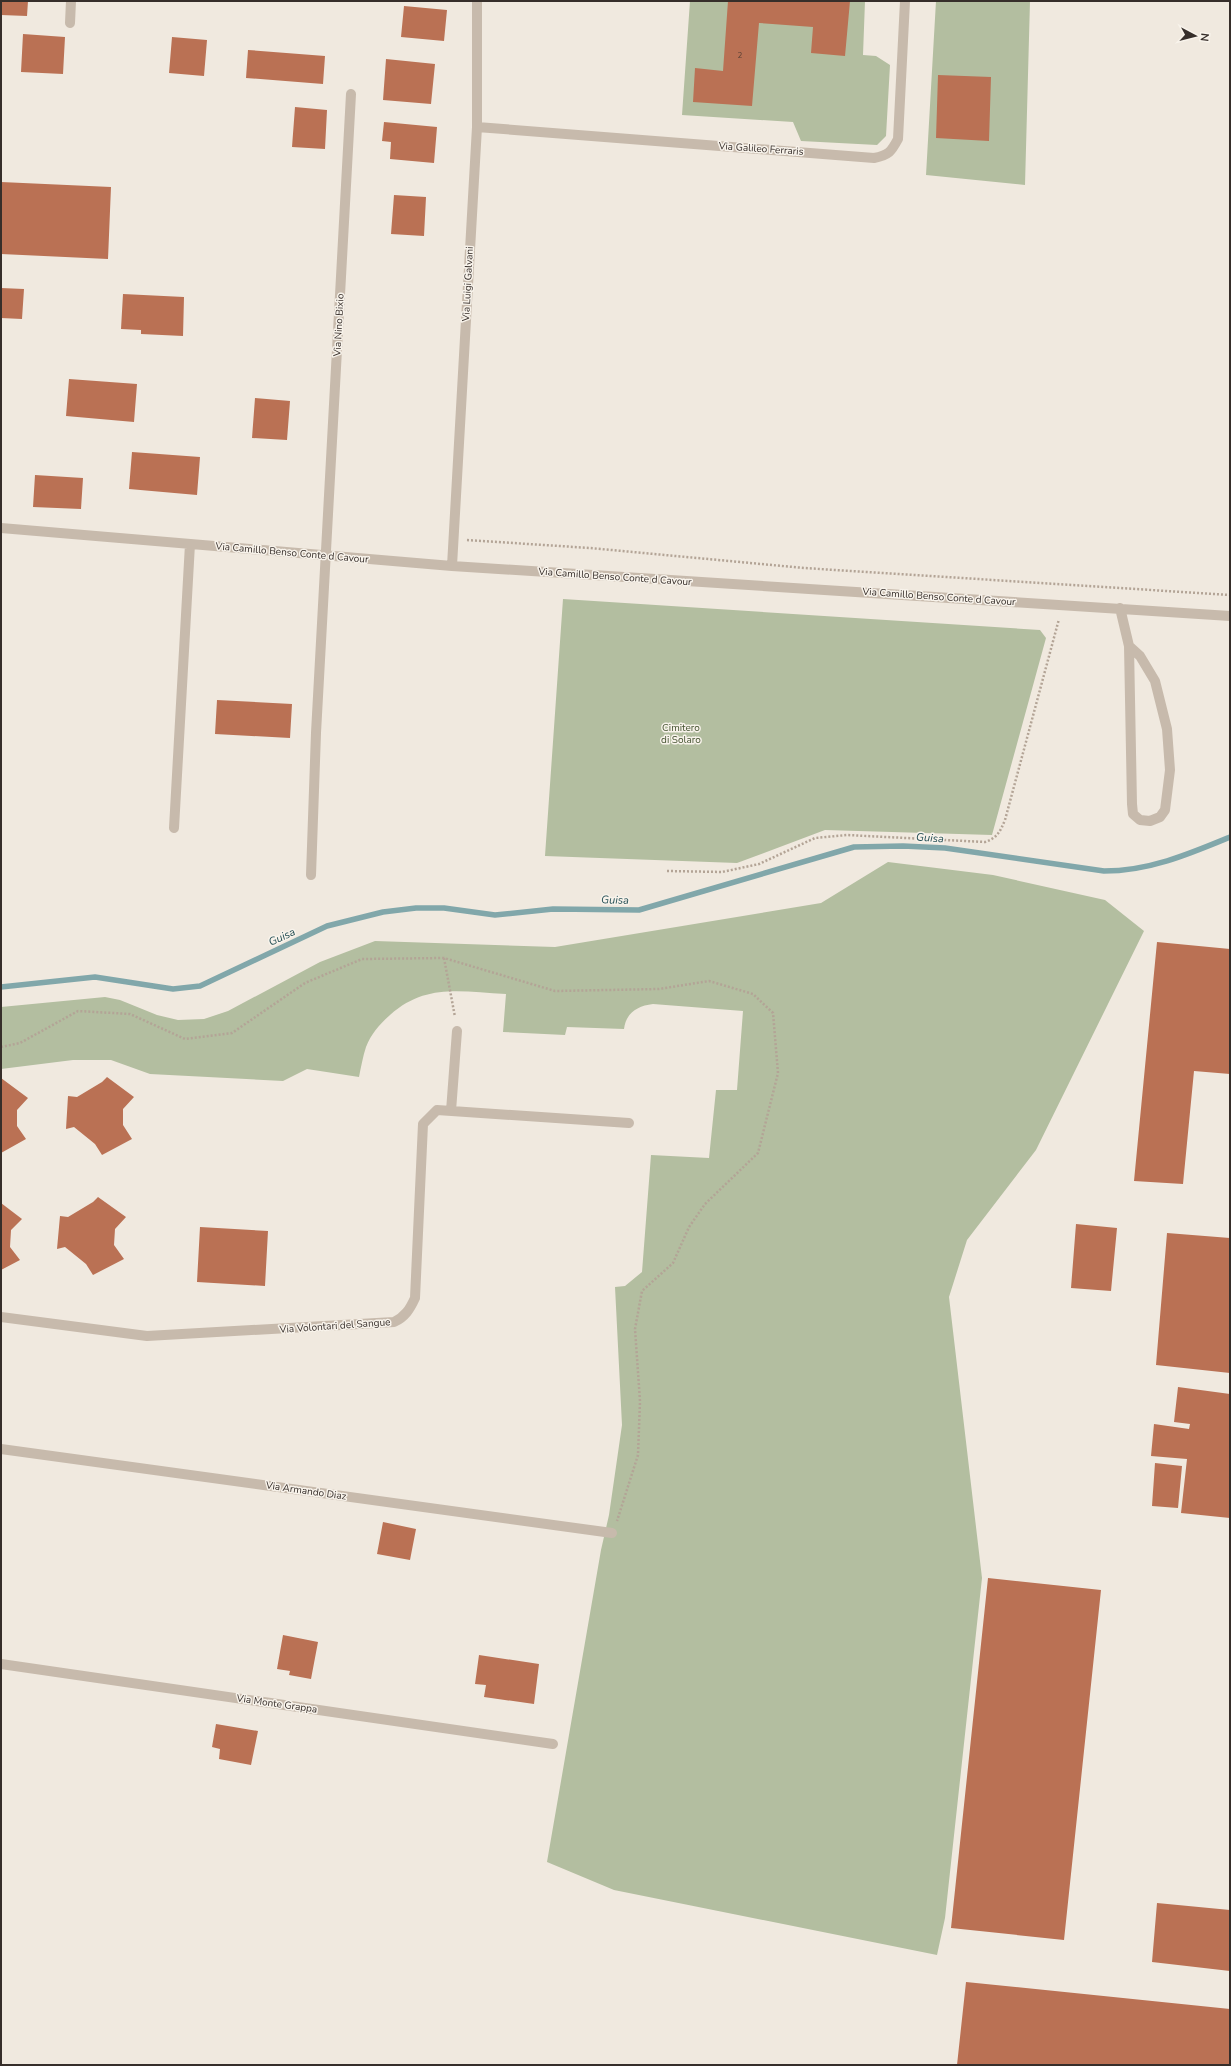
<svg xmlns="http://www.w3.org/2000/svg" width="1231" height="2066" font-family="'Nunito Sans',sans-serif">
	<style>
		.green { fill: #b3bea0 }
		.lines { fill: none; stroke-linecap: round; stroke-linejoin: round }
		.stream { stroke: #81a7aa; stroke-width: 5.5 }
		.building { fill: #ba7154 }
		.path { stroke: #b3a496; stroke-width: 2.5; stroke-dasharray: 2 2; stroke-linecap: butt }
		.minor { stroke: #c7baac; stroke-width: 10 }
		.labels { text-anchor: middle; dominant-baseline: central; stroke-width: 3; stroke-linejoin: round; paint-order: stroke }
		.number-label { font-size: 8px; fill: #573f34 }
		.street-label { font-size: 10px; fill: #362e2a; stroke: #f8f3eb }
		.park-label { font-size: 10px; fill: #445230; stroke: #f8f3eb }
		.water-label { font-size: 11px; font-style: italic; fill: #244e54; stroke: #f8f3eb }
	</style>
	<rect width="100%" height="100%" fill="#f0e9df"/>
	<path class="green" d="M690 1H865L863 55 876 56 890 65 886 136 877 145 801 141 793 122 682 115Z
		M936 1H1030L1025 185 926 175Z
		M563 599 1040 630 1046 638 992 835 825 830 737 863 545 856Z
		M888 862 993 875 1105 900 1144 931 1036 1150 967 1240 949 1297 982 1578 945 1918 937 1955 614 1890 547 1862 601 1550 609 1515 622 1425 615 1287 625 1286 642 1272 651 1155 709 1158 716 1090H737L743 1011 653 1004C637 1006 626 1013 624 1029L567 1027 565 1035 503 1032 506 994C461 992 426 983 390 1015 380 1024 371 1034 366 1047 363 1056 361 1067 359 1077L307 1069 283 1081 150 1074 111 1060H73L1 1069V1007L105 997 120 1000 157 1015 178 1020 204 1019 228 1011 320 962 375 941 555 947 821 903Z"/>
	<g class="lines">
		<path class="stream" d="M1 987 95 977 173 989 200 986 327 926 383 912 416 908H444L495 915 553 909 639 910 854 847 903 846 945 848 1104 871C1149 871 1189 854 1230 837"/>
	</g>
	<path class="building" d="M1 1H28L27 16 1 15Z
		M728 1H850L845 56 811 53 813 27 759 23 752 106 693 102 695 68 723 71Z
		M404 6 447 10 444 41 401 37Z
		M23 34 65 37 63 74 21 72Z
		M172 37 207 40 204 76 169 73Z
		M248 50 325 56 323 84 246 78Z
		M386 59 435 64 431 104 383 100Z
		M938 75 991 77 989 141 936 138Z
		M295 107 327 110 325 149 292 147Z
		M384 122 437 127 434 163 390 159 391 142 382 141Z
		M1 182 111 187 108 259 1 254Z
		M394 195 426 197 424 236 391 234Z
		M1 288 24 289 22 319 1 318Z
		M123 294 184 297 183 336 141 334V330L121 329Z
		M69 379 137 384 134 422 66 416Z
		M255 398 290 401 287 440 252 438Z
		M132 452 200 457 197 495 129 489Z
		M35 475 83 478 81 509 33 507Z
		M217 700 292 704 290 738 215 734Z
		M1157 942 1230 949V1074L1194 1071 1183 1184 1134 1181Z
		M107 1077 134 1097 123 1109V1125L132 1139 102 1155 95 1144 74 1127 66 1129 68 1096 77 1097 102 1082Z
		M1 1078 28 1098 17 1110V1126L26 1139 1 1153Z
		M98 1197 126 1217 115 1229 114 1245 124 1259 93 1275 86 1264 65 1247 57 1249 60 1216 68 1217 93 1202Z
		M1 1203 22 1219 11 1230 10 1247 20 1260 1 1270Z
		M1076 1224 1117 1228 1111 1291 1071 1288Z
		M200 1227 268 1231 265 1286 197 1282Z
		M1167 1233 1230 1238V1373L1156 1365Z
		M1178 1387 1230 1394V1518L1181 1513 1187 1459 1151 1456 1154 1424 1189 1429 1190 1424 1174 1422Z
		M1155 1463 1182 1466 1178 1508 1152 1506Z
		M383 1522 416 1529 410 1560 377 1554Z
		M988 1578 1101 1590 1064 1940 951 1928Z
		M283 1635 318 1642 311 1679 289 1675 290 1671 277 1669Z
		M479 1655 539 1664 534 1704 484 1697 486 1685 475 1684Z
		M216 1724 258 1731 251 1765 219 1759 220 1749 212 1747Z
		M1157 1903 1230 1910V1971L1152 1962Z
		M966 1982 1230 2009V2065H957Z"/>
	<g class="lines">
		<path class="path" d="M467 540 590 548 804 568 1230 595
			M667 871 722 872 759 864 815 838 847 835 985 842C997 838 1000 832 1005 820L1059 619
			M444 958 455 1017
			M1 1047 20 1043 78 1011 130 1014 185 1039 232 1033 305 983 362 959 444 958 555 991 659 989 709 981 753 994 773 1013 778 1073 758 1153 705 1204 689 1227 673 1263 642 1291 635 1329 640 1401 638 1455 617 1521"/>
		<path class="minor" d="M70 23 71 1
			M477 127 874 158C889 155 891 152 898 139L905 1
			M1 528 452 566 1230 616
			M452 566 477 127V1
			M1120 608 1129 646 1132 804 1133 814 1140 820 1150 821 1160 817 1165 810 1170 770 1167 729 1155 681 1140 656 1129 646
			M174 828 190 544
			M311 875 316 733 351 94
			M451 1111 457 1031
			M1 1317 147 1336 394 1322C405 1317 410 1309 415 1298L423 1124 437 1110 629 1123
			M1 1449 612 1533
			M1 1664 553 1744"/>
	</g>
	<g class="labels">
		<g class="number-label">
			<text x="740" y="55">2</text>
		</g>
		<g class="street-label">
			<text transform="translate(761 149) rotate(4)">Via Galileo Ferraris</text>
			<text transform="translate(468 284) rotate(-87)">Via Luigi Galvani</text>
			<text transform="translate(339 325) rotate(-87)">Via Nino Bixio</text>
			<text transform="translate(292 553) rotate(5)">Via Camillo Benso Conte d Cavour</text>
			<text transform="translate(615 577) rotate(4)">Via Camillo Benso Conte d Cavour</text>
			<text transform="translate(939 597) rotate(4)">Via Camillo Benso Conte d Cavour</text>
			<text transform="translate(335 1326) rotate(-4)">Via Volontari del Sangue</text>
			<text transform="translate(306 1491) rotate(8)">Via Armando Diaz</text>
			<text transform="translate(277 1704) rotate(8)">Via Monte Grappa</text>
		</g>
		<g class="park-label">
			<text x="681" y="728">Cimitero<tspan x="681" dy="12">di Solaro</tspan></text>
		</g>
		<g class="water-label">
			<text transform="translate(930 838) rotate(4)">Guisa</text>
			<text transform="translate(615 900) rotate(1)">Guisa</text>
			<text transform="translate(282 937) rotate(-25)">Guisa</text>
		</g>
	</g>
	<rect width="1231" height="2066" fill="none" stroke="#362e2a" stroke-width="4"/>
	<g transform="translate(1195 36) rotate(97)" stroke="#f8f3eb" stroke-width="3" paint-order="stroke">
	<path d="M0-3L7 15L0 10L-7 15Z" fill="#362e2a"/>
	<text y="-6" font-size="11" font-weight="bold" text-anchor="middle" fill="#362e2a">N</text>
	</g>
</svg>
